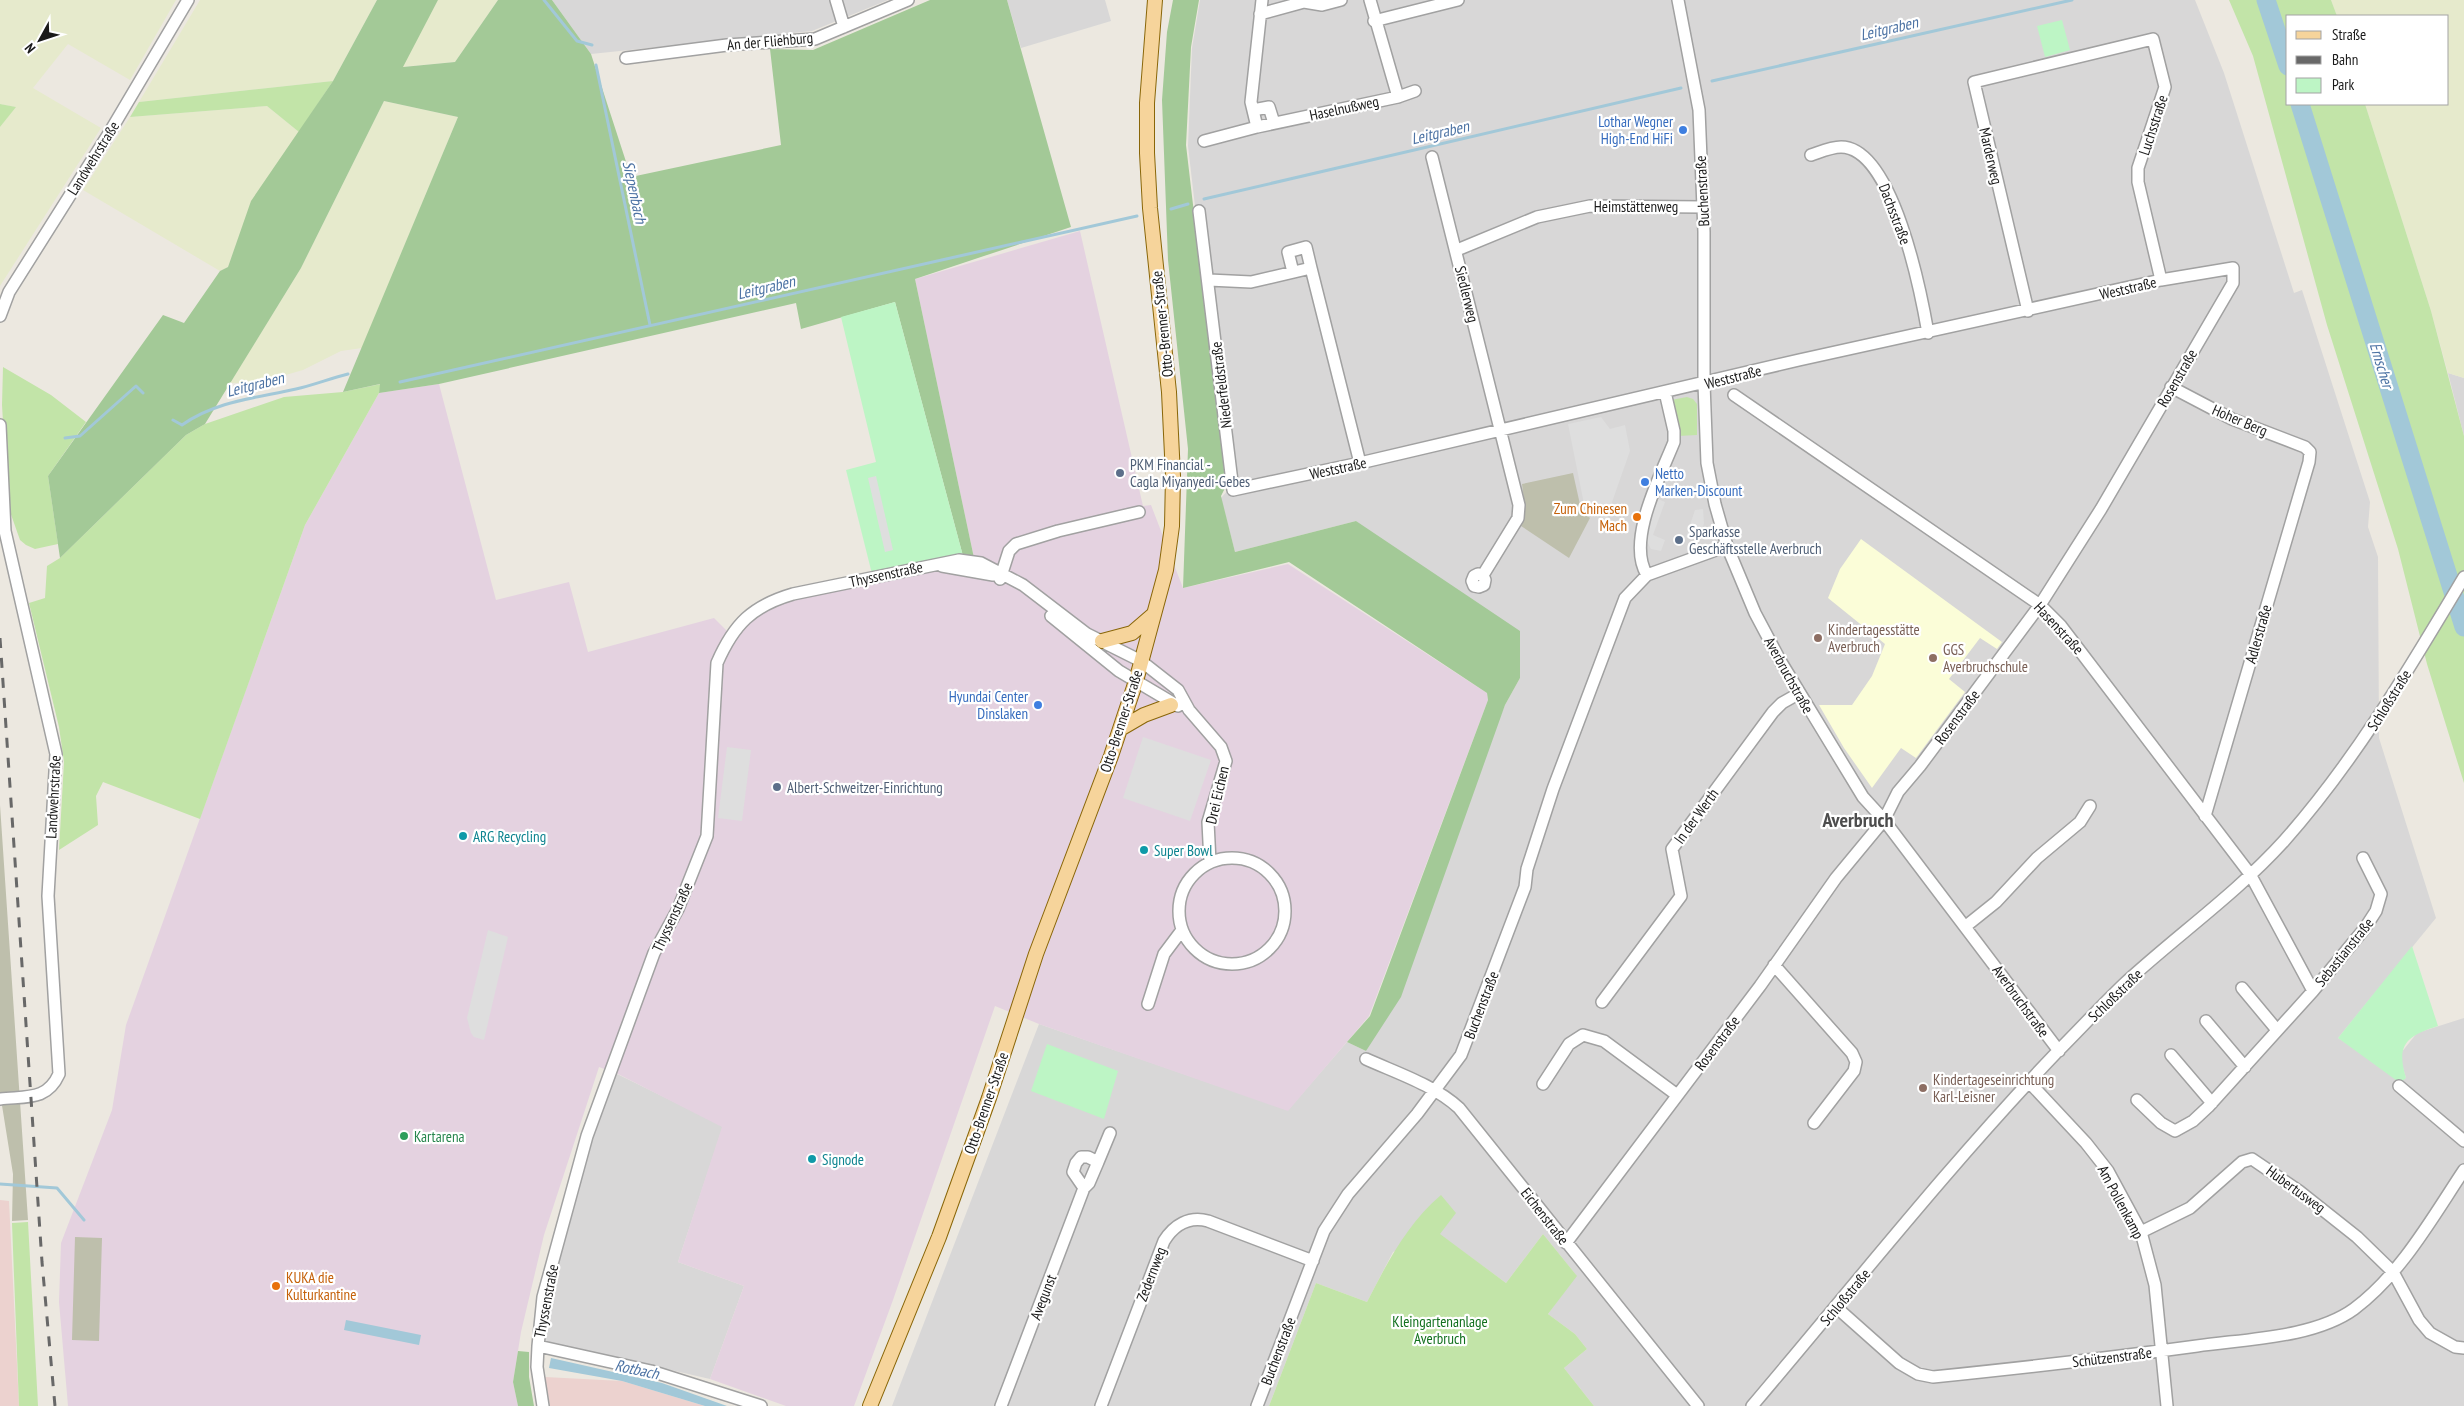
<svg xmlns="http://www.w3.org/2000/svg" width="2464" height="1406" font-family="'PT Sans Narrow',sans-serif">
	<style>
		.residential { fill: #d8d7d7 }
		.commercial { fill: #ecd2cf }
		.industrial { fill: #e4d2e0 }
		.education { fill: #fbfdd8 }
		.construction { fill: #bebfac }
		.farmland { fill: #e6eacc }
		.grass { fill: #c2e4a8 }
		.forest { fill: #a3c997 }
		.park { fill: #bdf5c5 }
		.parking { fill: #dedede }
		.water { fill: #a2c8d8 }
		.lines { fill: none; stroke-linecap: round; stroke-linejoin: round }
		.stream { stroke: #a2c8d8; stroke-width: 3 }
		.river { stroke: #a2c8d8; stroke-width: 19 }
		.minor-casing { stroke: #a1a1a1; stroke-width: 14 }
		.major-casing { stroke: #896608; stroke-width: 16 }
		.minor { stroke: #fff; stroke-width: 11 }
		.major { stroke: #f6d49b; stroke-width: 14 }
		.rail { stroke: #686868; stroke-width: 3; stroke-dasharray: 10 10; stroke-linecap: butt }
		.shop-dot { fill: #3f7fe0; stroke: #fff; stroke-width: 2 }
		.service-dot { fill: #5c6f8a; stroke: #fff; stroke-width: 2 }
		.food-dot { fill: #e8710a; stroke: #fff; stroke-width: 2 }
		.education-dot { fill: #8d6e63; stroke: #fff; stroke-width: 2 }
		.culture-dot { fill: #0f9aa8; stroke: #fff; stroke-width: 2 }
		.leisure-dot { fill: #2e9e5b; stroke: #fff; stroke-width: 2 }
		.labels { text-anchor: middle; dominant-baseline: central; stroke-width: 4.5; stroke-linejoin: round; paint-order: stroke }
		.street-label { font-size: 15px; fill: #1a1a1a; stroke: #fff }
		.shop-label { font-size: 15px; fill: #366cbe; stroke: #fff; text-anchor: end }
		.service-label { font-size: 15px; fill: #4e5e75; stroke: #fff; text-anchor: start }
		.food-label { font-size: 15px; fill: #c56008; stroke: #fff; text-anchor: end }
		.education-label { font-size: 15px; fill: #785e54; stroke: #fff; text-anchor: start }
		.culture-label { font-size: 15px; fill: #0d838f; stroke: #fff; text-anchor: start }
		.leisure-label { font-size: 15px; fill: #27864d; stroke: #fff; text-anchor: start }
		.park-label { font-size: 15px; fill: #11701e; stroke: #fff }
		.water-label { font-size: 16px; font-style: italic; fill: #4d73a4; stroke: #fff }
		.district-label { font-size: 20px; font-weight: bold; fill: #4d4d4d; stroke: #fff }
	</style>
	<rect width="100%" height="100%" fill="#ece8e0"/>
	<path class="residential" d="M552 0H888L812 31 591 54Z
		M1007 0H1105L1111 21 1021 48Z
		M1200 0H2195L2224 73 2294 293 2302 290 2370 502 2368 527 2378 557 2379 738 2436 918 2338 1038 2403 1079 2406 1078 2401 1061V1053L2417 1033 2464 1018V1406H1594L1564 1368 1587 1349 1575 1334 1548 1314 1576 1275 1543 1234 1506 1283 1439 1234 1393 1252 1367 1302 1316 1283 1269 1406H892L1039 1024 1288 1110 1347 1042 1366 1051 1505 705 1520 678 1356 521 1235 552 1221 498 1228 490 1188 146 1192 48Z
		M2448 373 2464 378V436Z
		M615 1073 723 1126 678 1262 744 1286 710 1379 545 1341 551 1287 592 1139Z"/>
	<path class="commercial" d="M0 1200 9 1201 19 1406H0Z
		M545 1377 622 1381 705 1406H550Z"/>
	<path class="industrial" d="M1080 231 1143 506 1151 505 1183 588 1288 564 1487 693 1488 700 1369 1016 1288 1111 1039 1024 995 1006 893 1300 854 1406H786L710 1379 744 1286 678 1262 722 1127 618 1074 599 1067 544 1235 521 1332 513 1382 518 1406H68L59 1302 61 1243 112 1110 126 1025 305 525 379 393 439 384 496 600 569 582 588 652 714 618 732 636 775 602 974 558 915 279Z"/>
	<path class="education" d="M1861 539 2002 642 1997 649 1980 638 1949 679 1965 692 1916 758 1901 748 1872 788 1844 748 1819 705H1852L1872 676 1885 644 1828 598 1840 569Z"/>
	<path class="construction" d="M1573 473 1581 509 1590 518 1569 558 1521 526 1525 508 1522 484Z
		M0 805 28 1220 12 1221 13 1174 0 1093Z
		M75 1237 102 1238 99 1341 72 1340Z"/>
	<path class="farmland" d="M0 0H176L130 80 68 44 33 88 101 128 0 286V127L15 107 0 104Z
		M200 0H377L333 81 139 102Z
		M438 0H498L455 62 402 67Z
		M2331 0H2464V378L2448 373 2431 311 2365 104H2448V16H2337Z
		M384 101 458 117 362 348 341 351 303 370 258 383H230L301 268Z
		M267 106 299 132 252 201 228 267 220 271 83 190 130 117Z"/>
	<path class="grass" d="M2229 0H2331L2337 16H2288V104H2365L2431 311 2464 436V783L2427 664 2398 549 2327 325 2253 56Z
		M333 81 299 132 267 106 130 117 139 102Z
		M0 104 16 107 0 127Z
		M3 367 51 395 86 422 48 476 58 544 35 549 26 545 20 540 8 506 2 405Z
		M381 384 379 393 305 525 200 819 103 782 96 796 98 825 59 850 64 762 59 727 29 603 45 598 47 566 60 558 186 435 205 424 284 397 343 392Z
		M1687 397 1693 399 1697 404V435L1678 436 1671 400Z
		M1441 1195 1456 1213 1440 1234 1506 1283 1543 1234 1577 1276 1548 1314 1575 1334 1587 1349 1564 1368 1594 1406H1269L1316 1283 1367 1302C1387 1263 1407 1224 1441 1195Z
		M28 1222 38 1406H19L12 1223Z"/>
	<path class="forest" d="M377 0H438L403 67 455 62 498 0H552L591 54 631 177 781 145 770 49 813 50 930 0H1007L1071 227 915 279 974 558 963 556 895 302 801 329 796 303 439 384 379 393 380 384 343 392 458 117 384 101 301 268 205 424 186 435 60 558 48 476 163 315 184 323 220 271 228 267 251 201 333 81Z
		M1173 0H1199L1191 47 1186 145 1226 486 1221 496 1235 552 1356 521 1520 631V678L1505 705 1401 997 1366 1051 1347 1042 1370 1016 1488 700 1487 693 1289 562 1183 588 1188 449 1168 260 1162 100 1167 32Z
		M518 1351 529 1352V1377L534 1406H518L513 1382Z"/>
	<path class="park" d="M2062 20 2070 50 2045 57 2037 26Z
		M895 302 963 556 872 574 846 470 876 462 841 317Z
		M2412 946 2438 1026C2406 1036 2396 1045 2406 1078L2400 1083 2338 1038Z
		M1047 1044 1118 1071 1104 1119 1031 1091Z"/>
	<path class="parking" d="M1601 417 1610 429 1625 425 1630 451 1606 519 1585 509 1568 424Z
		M876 476 893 550 885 552 868 478Z
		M1658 499 1665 502 1653 535 1665 540 1661 551 1651 549 1644 535Z
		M1703 509 1704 523 1700 540 1686 537 1695 510Z
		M1143 737 1211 760 1190 821 1123 798Z
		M727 747 751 750 742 821 718 818Z
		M488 930 508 937 484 1040 474 1037 471 1033 467 1018Z"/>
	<path class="water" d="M346 1320 421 1335 419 1345 344 1330Z
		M551 1358 662 1383 727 1406H705L622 1381 549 1368Z"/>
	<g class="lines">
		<path class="stream" d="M544 0 577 41 592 45
			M596 65 650 325
			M1712 81 2072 0
			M1204 199 1681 88
			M1171 209 1188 204
			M400 382 1137 216
			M173 420 182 425C216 401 256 398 296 389 314 385 331 378 348 374
			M65 438 80 436 136 386 143 393
			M0 1184 57 1188 84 1220"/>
		<path class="river" d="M2266 0 2288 66
			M2300 104 2464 627"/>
		<g class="minor-casing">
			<path id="minor" d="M836 0 844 27
				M1262 0 1251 102 1257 127 1398 97 1415 91
				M1370 0 1398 97
				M1678 0 1699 110 1704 232V384L1707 463 1715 504 1727 546 1755 613 1781 662 1863 797 1884 820 2059 1051
				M1260 14 1304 2 1322 5 1341 0
				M1374 21 1458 0
				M626 58 727 45 815 39 908 0
				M1253 110 1269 107 1274 123
				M1204 141 1257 127
				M1811 155C1820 152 1831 147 1841 147 1893 147 1921 293 1928 333
				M1432 157 1519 505 1518 518 1483 575 1485 580 1484 585 1479 587 1474 586 1472 581 1474 576 1478 574 1483 575
				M1199 211 1233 490 1360 463 1799 360 2161 280 2233 268V283L2101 509 2040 605 1920 766 1898 792 1884 820 1836 878 1760 986 1566 1243
				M1457 250 1537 217 1590 206 1703 207
				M1293 272 1288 252 1306 247 1311 268
				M1209 280 1251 282 1311 268 1360 463
				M2028 311 1974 82 2153 39 2165 87 2138 168V182L2161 280
				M0 316 9 292 108 135 188 0
				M2171 387 2232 419 2305 447 2310 452 2309 462 2205 816
				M1734 395 2040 605 2061 626 2250 874 2313 991
				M0 425 5 531 56 754 48 896 59 1074C47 1101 26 1096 0 1099
				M942 566 993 575
				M1647 575C1626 541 1660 477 1674 442V431L1665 392
				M1000 579 1009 551 1016 544 1058 531 1139 512
				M1051 616 1119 671 1178 706
				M1179 911a53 53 0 1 1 106 0a53 53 0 1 1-106 0Z
				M1966 926 1996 902 2037 858 2080 822 2090 806
				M1774 965 1852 1053 1856 1062 1854 1071 1814 1123
				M2242 988 2277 1030
				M1602 1002 1681 896 1672 849 1773 712 1782 703 1798 694
				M1148 1004 1164 954 1182 930
				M2206 1021 2245 1067
				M2171 1055 2212 1103
				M1366 1059C1397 1073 1434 1085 1459 1108L1698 1406
				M2029 1082 2086 1143 2108 1171 2141 1232 2155 1285 2167 1406
				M1543 1084 1569 1044 1583 1035 1604 1041 1677 1095
				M2399 1086 2464 1141
				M2137 1100 2161 1123 2175 1131 2193 1121 2208 1107 2313 991 2365 928 2376 911 2381 894 2363 858
				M1098 1162 1110 1133
				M2141 1232 2190 1208 2242 1162 2252 1159 2299 1191 2357 1237 2393 1272 2419 1320 2430 1333 2455 1347 2464 1348
				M1836 1307 1899 1363 1918 1374 1933 1377C2021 1368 2109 1358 2197 1346 2245 1339 2314 1338 2354 1309 2401 1274 2432 1218 2464 1170
				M538 1346 651 1371 761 1406
				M543 1406 537 1367 538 1346 543 1297 587 1136 654 953 678 909 707 836 717 663C734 624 752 606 793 594L959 560 981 563 1023 585 1087 634 1141 661 1178 690 1189 710 1221 747 1226 761 1208 822 1210 862
				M1001 1406 1084 1188 1089 1183 1098 1162 1088 1157H1081L1076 1163 1073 1172 1084 1188
				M1101 1406 1164 1241C1174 1225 1189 1216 1208 1221L1313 1261
				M1257 1406 1324 1231 1348 1194 1417 1114 1461 1055 1525 887 1527 869 1553 789 1625 598 1647 575 1727 546
				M1752 1406C1853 1287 1950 1164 2058 1051 2080 1029 2101 1006 2124 984 2176 936 2236 894 2284 841 2355 761 2409 669 2464 577"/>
		</g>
		<g class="major-casing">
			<path id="major" d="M1102 641 1132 633 1154 614
				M1120 729 1144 715 1171 705
				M870 1406 939 1237 989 1098 1036 954 1111 756 1136 681 1166 570 1172 526 1173 476 1169 392 1150 208 1147 153V103L1155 0"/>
		</g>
		<use href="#minor" class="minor"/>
		<use href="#major" class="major"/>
		<path class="rail" d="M0 638 42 1262 55 1406"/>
	</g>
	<g class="shop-dot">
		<circle cx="1683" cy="130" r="5"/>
		<circle cx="1645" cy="482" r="5"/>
		<circle cx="1038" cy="705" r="5"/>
	</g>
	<g class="service-dot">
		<circle cx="1120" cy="473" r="5"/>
		<circle cx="1679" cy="540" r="5"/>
		<circle cx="777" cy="787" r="5"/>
	</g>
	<g class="food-dot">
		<circle cx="1637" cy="517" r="5"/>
		<circle cx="276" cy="1286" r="5"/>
	</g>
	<g class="education-dot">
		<circle cx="1818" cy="638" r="5"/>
		<circle cx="1933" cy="658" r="5"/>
		<circle cx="1923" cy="1088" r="5"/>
	</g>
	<g class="culture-dot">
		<circle cx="463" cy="836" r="5"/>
		<circle cx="1144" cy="850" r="5"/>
		<circle cx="812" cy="1159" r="5"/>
	</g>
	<circle class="leisure-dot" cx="404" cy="1136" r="5"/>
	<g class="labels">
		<g class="street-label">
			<text transform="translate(770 41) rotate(-5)">An der Fliehburg</text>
			<text transform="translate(1344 108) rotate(-12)">Haselnußweg</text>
			<text transform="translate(2153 125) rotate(-72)">Luchsstraße</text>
			<text transform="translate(1991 156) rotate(77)">Marderweg</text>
			<text transform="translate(93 158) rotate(-58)">Landwehrstraße</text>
			<text transform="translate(1702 191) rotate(-93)">Buchenstraße</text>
			<text x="1636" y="206">Heimstättenweg</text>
			<text transform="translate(1895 214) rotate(69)">Dachsstraße</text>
			<text transform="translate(2128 288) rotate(-13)">Weststraße</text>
			<text transform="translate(1467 294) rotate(76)">Siedlerweg</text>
			<text transform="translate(1162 324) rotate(-96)">Otto-Brenner-Straße</text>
			<text transform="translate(1733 377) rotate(-14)">Weststraße</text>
			<text transform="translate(2177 378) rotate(-60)">Rosenstraße</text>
			<text transform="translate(1221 385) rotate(-97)">Niederfeldstraße</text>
			<text transform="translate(2240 420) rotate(23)">Hoher Berg</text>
			<text transform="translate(1338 468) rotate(-12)">Weststraße</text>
			<text transform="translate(886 574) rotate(-12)">Thyssenstraße</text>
			<text transform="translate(2059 628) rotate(47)">Hasenstraße</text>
			<text transform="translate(2258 634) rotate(-74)">Adlerstraße</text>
			<text transform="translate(1789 675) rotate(61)">Averbruchstraße</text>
			<text transform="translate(2389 700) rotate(-58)">Schloßstraße</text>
			<text transform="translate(1957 717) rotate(-53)">Rosenstraße</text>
			<text transform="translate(1121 721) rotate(-72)">Otto-Brenner-Straße</text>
			<text transform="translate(1217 795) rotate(-77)">Drei Eichen</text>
			<text transform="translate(53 797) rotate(-87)">Landwehrstraße</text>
			<text transform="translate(1696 816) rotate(-54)">In der Werth</text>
			<text transform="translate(672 917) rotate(-65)">Thyssenstraße</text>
			<text transform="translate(2344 952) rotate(-51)">Sebastianstraße</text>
			<text transform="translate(2115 995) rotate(-44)">Schloßstraße</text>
			<text transform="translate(2021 1001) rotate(54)">Averbruchstraße</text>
			<text transform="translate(1481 1005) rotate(-69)">Buchenstraße</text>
			<text transform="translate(1717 1043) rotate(-53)">Rosenstraße</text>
			<text transform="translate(986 1103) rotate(-71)">Otto-Brenner-Straße</text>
			<text transform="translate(2296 1189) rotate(36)">Hubertusweg</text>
			<text transform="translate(2121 1202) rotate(62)">Am Pollenkamp</text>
			<text transform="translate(1545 1216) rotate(52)">Eichenstraße</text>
			<text transform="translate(1151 1274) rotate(-69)">Zedernweg</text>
			<text transform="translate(1043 1297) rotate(-69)">Avegunst</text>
			<text transform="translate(1845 1297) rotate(-50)">Schloßstraße</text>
			<text transform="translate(546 1301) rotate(-79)">Thyssenstraße</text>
			<text transform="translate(1278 1351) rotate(-69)">Buchenstraße</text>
			<text transform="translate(2112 1357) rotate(-7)">Schützenstraße</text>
		</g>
		<g class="shop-label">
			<text x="1673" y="121">Lothar Wegner<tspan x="1673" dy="17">High-End HiFi</tspan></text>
			<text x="1655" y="473" text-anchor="start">Netto<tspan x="1655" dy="17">Marken-Discount</tspan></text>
			<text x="1028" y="696">Hyundai Center<tspan x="1028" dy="17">Dinslaken</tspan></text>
		</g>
		<g class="service-label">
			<text x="1130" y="464">PKM Financial -<tspan x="1130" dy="17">Cagla Miyanyedi-Gebes</tspan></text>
			<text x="1689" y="531">Sparkasse<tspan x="1689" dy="17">Geschäftsstelle Averbruch</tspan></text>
			<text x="787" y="787">Albert-Schweitzer-Einrichtung</text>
		</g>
		<g class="food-label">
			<text x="1627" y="508">Zum Chinesen<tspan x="1627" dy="17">Mach</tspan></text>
			<text x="286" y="1277" text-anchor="start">KUKA die<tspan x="286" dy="17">Kulturkantine</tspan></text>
		</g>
		<g class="education-label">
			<text x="1828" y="629">Kindertagesstätte<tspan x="1828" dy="17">Averbruch</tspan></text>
			<text x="1943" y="649">GGS<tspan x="1943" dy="17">Averbruchschule</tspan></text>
			<text x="1933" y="1079">Kindertageseinrichtung<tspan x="1933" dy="17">Karl-Leisner</tspan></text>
		</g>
		<g class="culture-label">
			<text x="473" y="836">ARG Recycling</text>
			<text x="1154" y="850">Super Bowl</text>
			<text x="822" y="1159">Signode</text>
		</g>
		<g class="leisure-label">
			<text x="414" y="1136">Kartarena</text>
		</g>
		<g class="park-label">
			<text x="1440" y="1321">Kleingartenanlage<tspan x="1440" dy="17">Averbruch</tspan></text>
		</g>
		<g class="water-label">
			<text transform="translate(1889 28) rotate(-13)">Leitgraben</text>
			<text transform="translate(1440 132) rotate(-13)">Leitgraben</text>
			<text transform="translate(635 192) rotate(78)">Siepenbach</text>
			<text transform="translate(766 287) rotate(-13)">Leitgraben</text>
			<text transform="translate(2382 365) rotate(73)">Emscher</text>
			<text transform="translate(255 384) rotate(-14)">Leitgraben</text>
			<text transform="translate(637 1369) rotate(12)">Rotbach</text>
		</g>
		<g class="district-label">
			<text x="1858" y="820">Averbruch</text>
		</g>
	</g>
	<rect x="2286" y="15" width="162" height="90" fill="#ffffff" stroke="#a3a3a3"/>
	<rect x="2296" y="31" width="25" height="8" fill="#f6d49b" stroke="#a3a3a3"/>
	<text x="2332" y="40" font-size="15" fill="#1a1a1a">Straße</text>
	<rect x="2296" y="56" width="25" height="8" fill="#686868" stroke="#a3a3a3"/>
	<text x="2332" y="65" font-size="15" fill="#1a1a1a">Bahn</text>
	<rect x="2296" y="78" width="25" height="15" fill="#bdf5c5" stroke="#a3a3a3"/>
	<text x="2332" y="90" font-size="15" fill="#1a1a1a">Park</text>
	<g transform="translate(40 40) rotate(230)" stroke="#ffffff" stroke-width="4" paint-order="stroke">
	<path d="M0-4L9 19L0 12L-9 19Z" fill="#1a1a1a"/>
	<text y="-8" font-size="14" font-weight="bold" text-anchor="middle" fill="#1a1a1a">N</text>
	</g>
</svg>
